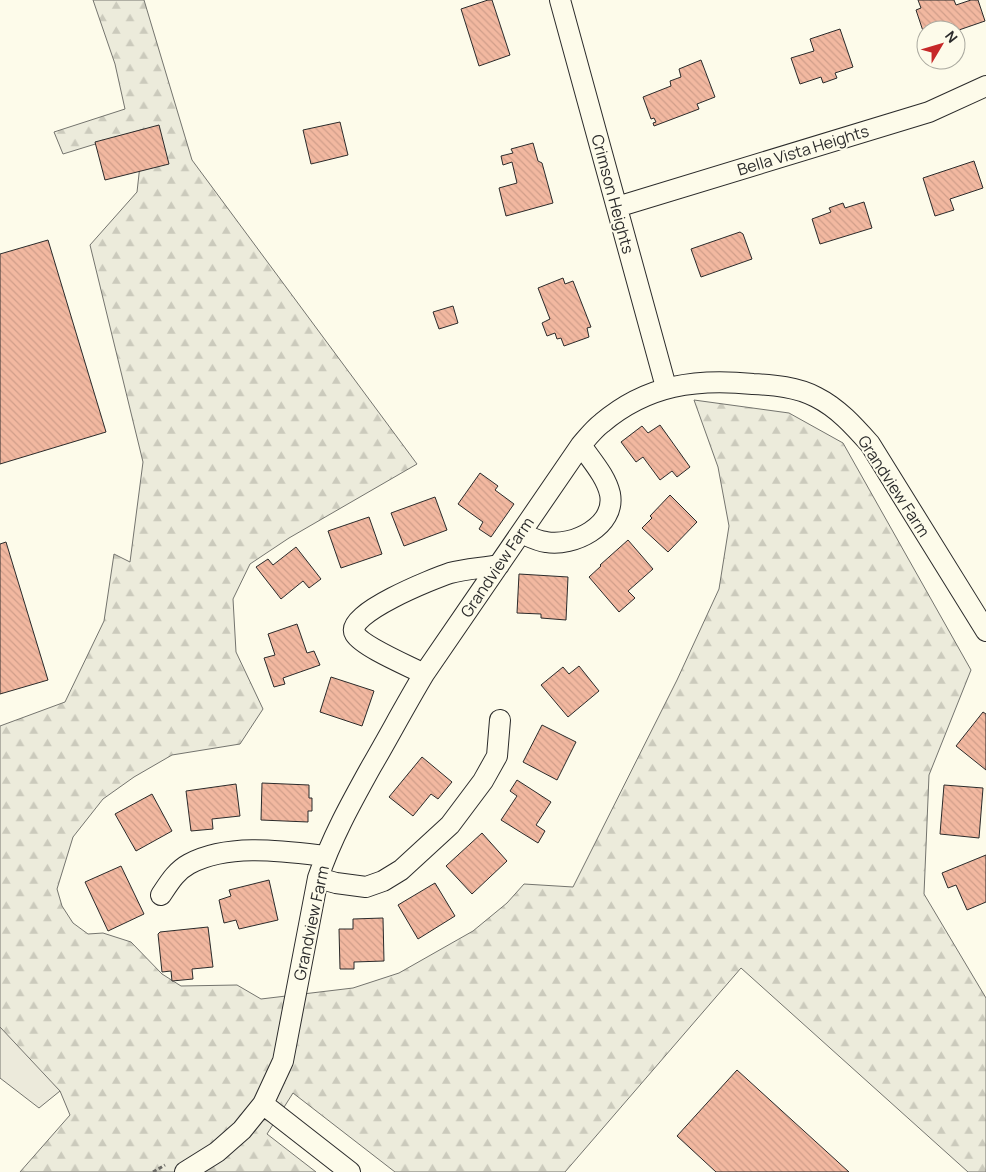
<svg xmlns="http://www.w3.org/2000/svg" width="986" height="1172" font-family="Manrope,sans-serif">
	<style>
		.forest { fill: url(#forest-firs); stroke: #74746e }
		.parking { fill: #eceadb; stroke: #74746e }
		.building { fill: url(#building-back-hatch); stroke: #2b2b2b }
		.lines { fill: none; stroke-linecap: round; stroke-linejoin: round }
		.minor-casing { stroke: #2b2b2b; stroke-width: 22 }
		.path { stroke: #6a6964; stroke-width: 3; stroke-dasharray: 4 2.5; stroke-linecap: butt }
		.minor { stroke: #fdfbea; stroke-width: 20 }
		.labels { text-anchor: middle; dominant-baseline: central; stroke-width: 4; stroke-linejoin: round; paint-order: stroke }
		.street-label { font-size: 16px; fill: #2b2b2b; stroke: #fdfbea }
	</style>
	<defs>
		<pattern id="forest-firs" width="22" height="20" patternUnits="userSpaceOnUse" patternTransform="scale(1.25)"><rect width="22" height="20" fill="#ecebdb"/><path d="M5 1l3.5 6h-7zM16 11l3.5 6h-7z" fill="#cbcabc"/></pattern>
		<pattern id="building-back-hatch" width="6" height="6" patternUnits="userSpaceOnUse" patternTransform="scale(1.25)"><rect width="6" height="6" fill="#f2b8a0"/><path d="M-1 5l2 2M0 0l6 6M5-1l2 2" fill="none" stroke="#d09e8a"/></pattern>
	</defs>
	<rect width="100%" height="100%" fill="#fdfbea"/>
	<path class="forest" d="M93 0H144L192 160 417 464 289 538 250 564 233 599 236 652 263 709 240 744 172 755 134 777 103 799 73 837 57 889 62 906 73 923 88 934 103 933 131 942 162 974 181 986 237 985 261 999 353 988 399 973 473 931 507 903 524 884 573 887 677 680 719 589 729 526 718 467 694 400 789 413 843 443 971 670 929 775 924 894 986 998V1172H968L741 968 565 1172H395L293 1093 267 1134 316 1172H20L70 1115 60 1091 0 1034V726L65 702 104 621 114 554 130 562 143 462 90 245 137 192 144 129 63 154 54 132 125 109 115 64Z"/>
	<path class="parking" d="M0 1027 60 1091 39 1108 0 1078Z"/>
	<path class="building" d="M488 0H492L510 55 479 66 461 9Z
		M918 0H954L956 5 971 0H978L985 21 956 31 926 30V40L916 10 921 8Z
		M840 29 853 67 835 73 837 78 823 83 821 77 800 84 791 58 814 51 810 39Z
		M701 60 715 97 697 104 699 109 654 126 653 123 656 122 654 118 651 119 643 97 671 86 670 81 681 77 679 69Z
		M340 122 348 155 311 164 303 130Z
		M159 125 169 164 105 180 95 142Z
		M533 143 538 161 542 163 553 203 506 216 499 188 517 183 512 162 503 165 501 156 513 153 511 149Z
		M974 161 983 188 950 199 954 210 935 216 923 178Z
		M864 202 872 228 820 244 812 219 831 212 829 208 843 203 845 208Z
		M740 232 743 234 752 259 701 277 691 249Z
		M48 240 106 432 0 464V254Z
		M563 278 565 284 573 281 591 327 587 328 589 337 564 346 561 338 557 339 555 333 547 336 542 323 550 319 538 288Z
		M453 306 458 323 439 329 433 312Z
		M660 425 690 467 677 477 672 471 660 480 643 457 636 462 621 442 642 426 648 433Z
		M480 473 498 486 495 490 514 504 491 537 479 529 483 522 458 504Z
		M670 495 697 522 668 552 642 528 652 518 650 516Z
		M435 497 447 530 404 546 391 513Z
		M369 517 382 554 341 568 328 531Z
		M628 540 653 569 628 591 635 598 619 612 589 577 601 566 600 565Z
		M6 542 48 680 0 694V544Z
		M296 547 321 579 309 588 303 581 281 599 256 567 268 559 273 565Z
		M519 574 568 577 566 620 541 618V614L517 613Z
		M297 624 307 653 314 651 320 665 283 678 285 684 274 687 264 658 275 655 268 634Z
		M579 666 599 691 568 717 541 685 563 667 569 674Z
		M331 677 374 691 362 726 320 712Z
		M983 712 986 714V770L956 746Z
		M542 725 576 742 557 780 523 762Z
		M422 757 452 782 438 799 431 794 413 816 389 797Z
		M517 780 551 802 536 825 545 831 538 843 501 820 517 796 510 791Z
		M262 783 309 785V798H312V811H308V822L261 820Z
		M236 784 240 816 212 819 213 829 191 831 186 791Z
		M944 785 983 788 979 838 940 834Z
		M152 794 172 831 136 851 115 814Z
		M482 833 507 861 472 894 446 866Z
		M986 855V902L967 910 956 885 948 888 942 873Z
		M121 866 144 914 108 931 85 882Z
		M269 880 278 920 239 929 236 920 224 923 219 900 231 896 229 890Z
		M435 883 455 916 418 939 398 905Z
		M383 918 384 961 354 962V969H340L339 929H353V919Z
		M208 927 213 967 192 969 193 979 172 981 171 971 162 972 158 934 160 932Z
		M737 1070 849 1172H716L677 1136Z"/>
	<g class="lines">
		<g class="minor-casing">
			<path id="minor" d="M560 0 666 387
				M617 207 929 112 986 86
				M521 533C528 536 537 541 546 542 573 547 616 526 610 494 606 476 591 460 581 445
				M424 674C409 666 363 647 355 634 343 614 435 578 450 573 465 569 483 568 499 565
				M318 878 336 883 366 887 383 881 401 870 450 825 483 781 497 756 500 720
				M161 895C169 883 176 871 189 864 228 843 283 851 325 856
				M263 1104 350 1172
				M185 1172 217 1152 242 1130 263 1104 283 1061 318 878C331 839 351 803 371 767 389 736 406 704 424 674L581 445C587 438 594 429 602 423 647 385 696 378 753 384 774 385 797 387 816 397 838 408 854 426 870 444L986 631"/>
		</g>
		<path class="path" d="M153 1172 165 1165"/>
		<use href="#minor" class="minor"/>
	</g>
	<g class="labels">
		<g class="street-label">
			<text transform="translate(803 150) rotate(-17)">Bella Vista Heights</text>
			<text transform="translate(613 194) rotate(75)">Crimson Heights</text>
			<text transform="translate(894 486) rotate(57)">Grandview Farm</text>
			<text transform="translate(497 567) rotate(-56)">Grandview Farm</text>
			<text transform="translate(311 923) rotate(-78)">Grandview Farm</text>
		</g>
	</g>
	<g transform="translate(941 45) rotate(52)"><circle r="24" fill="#fdfbea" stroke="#a9a89e"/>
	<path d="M0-4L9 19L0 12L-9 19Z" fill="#c62828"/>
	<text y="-8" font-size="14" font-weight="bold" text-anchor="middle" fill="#2b2b2b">N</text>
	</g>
</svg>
